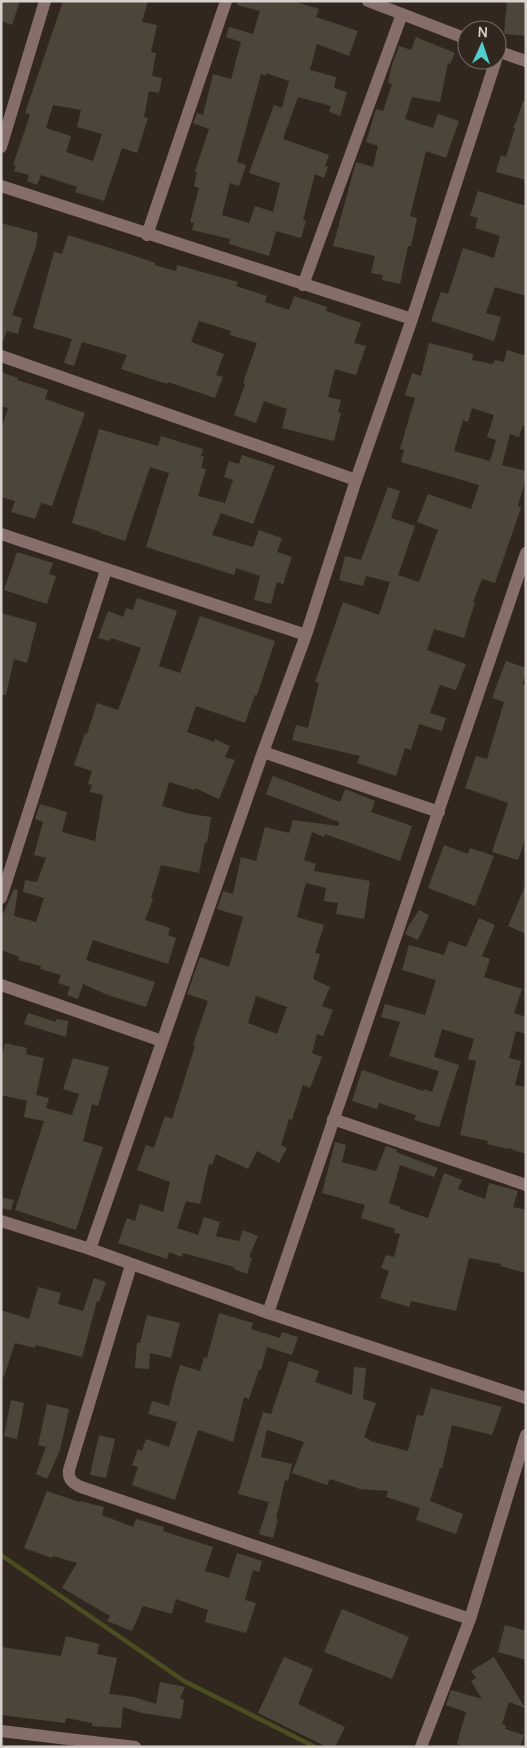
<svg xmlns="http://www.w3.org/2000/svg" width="527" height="1748" font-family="Manrope,sans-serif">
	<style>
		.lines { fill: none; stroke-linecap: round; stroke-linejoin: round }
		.stream { stroke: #4b4e20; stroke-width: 4.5 }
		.building { fill: #4c463a; fill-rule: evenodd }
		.minor { stroke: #866f6b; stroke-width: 12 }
	</style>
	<rect width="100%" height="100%" fill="#32271f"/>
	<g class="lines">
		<path class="stream" d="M1 1555 184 1681 315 1747"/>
	</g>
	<path class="building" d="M1 1H20L12 25 1 21Z
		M63 1H148L142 22 157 25 151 52 156 53 152 76 162 78 159 93 149 91 144 117 148 118 137 153 122 148 104 201 75 192 77 187 41 175 37 185 27 181 29 175 14 171 16 166 13 165 30 115 25 113ZM53 105 81 110 77 127 102 134 93 161 66 152 71 136 46 128Z
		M237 1H293L319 9 316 17 358 31 349 56 317 44 310 70 336 77 334 88 347 92 340 116 329 112 331 106 298 97 283 139 329 155 325 166 328 167 324 178 315 174 303 220 306 221 301 238 276 231 269 256 229 244 230 239 192 230 194 223 190 222 199 188 194 186 197 172 195 171 209 129 193 123 197 113 203 115 213 74 231 79 241 42 226 37 229 27 253 34 260 11 237 5ZM266 73 289 81 282 108 274 105 249 173 280 183 273 212 255 206 249 223 222 215 230 183 239 186 246 165 237 162 261 74 266 76Z
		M507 1H526V36L504 34Z
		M416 37 455 53 450 64 448 63 440 102 412 97 405 119 433 128 438 114 459 121 446 158 426 151 410 216 417 218 411 246H408L400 284 382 280 383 275 371 273 375 256 333 246 356 162 373 167 378 146 366 142 376 109 383 111 392 84 388 83 391 68 399 46 411 50Z
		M523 101H526V180L496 172 501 155 506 157 515 128H513L517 120Z
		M478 191 526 206V296L495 287 486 313 501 317 494 341 431 321 441 292 448 294 463 248 494 258 500 236 475 228 478 218 470 216Z
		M1 223 38 233 36 246 12 315 22 318 18 334 7 331 3 341H1Z
		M68 235 132 255 155 263 154 265 176 271 177 265 238 282 236 286 267 296 265 302 289 310 294 296 327 307 326 311 361 323 354 343 366 346 356 375 335 369 328 397 341 400 338 412 341 413 334 441 282 428 287 409 264 401 256 423 234 415 245 384 243 383 257 343 230 335 231 331 199 321 191 342 224 354 216 375 223 377 215 398 168 382 167 384 121 369 127 355 82 342 74 366 64 363 72 339 33 328 54 252 62 254Z
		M429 343 473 354 472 360 493 364 495 360 504 362 507 350 526 356V426L523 425 519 437 510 434 502 465 526 471V477L518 506 521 508 495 583 482 579 473 602H475L464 638 434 629 427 650 466 664 456 690 440 685 430 713 446 718 442 731 419 724 411 750 405 748 396 776 357 763 360 756 292 740 296 725 308 728 319 683 315 682 343 602 379 615 390 582 366 576 363 586 339 580 345 556 361 560 388 487 400 491 391 518 415 526 398 575 419 582 438 530 417 522 428 494 471 509 479 485 401 462 404 450 400 449 415 398 405 395 412 373 421 376ZM472 408 494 415 487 437 496 440 490 461 454 451 463 420 468 422Z
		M1 372 18 378 17 380 48 390 45 399 85 413 52 506 41 503 35 519 11 512 15 501 1 497V430L8 408 1 406Z
		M99 429 158 446 161 436 203 449 201 456 204 457 201 468 206 469 198 496 225 503 233 480 224 477 229 461 239 464 242 455 275 466 253 524 221 513 212 535 253 547 259 530 282 538 277 552 292 557 283 584 277 582 271 604 254 600 260 576 236 568 234 575 146 547 169 473 150 467 125 541 100 533 101 532 72 523Z
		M17 552 53 563 49 574 56 576 47 604 4 590Z
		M137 598 177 611 159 666 180 673 200 616 275 641 257 695H255L245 723 196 706 187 732 214 742 215 739 230 746 225 757 235 760 219 799 195 788V790L169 782 162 806 190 814 211 817 207 843 205 842 199 873 161 865 151 898 153 899 145 920 170 928 168 935 176 938 168 964 93 940 86 960 155 982 146 1007 108 995 83 984 78 999 67 995 70 987 58 983 61 975 40 969 41 966 18 960 19 957 1 950V918L14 889 18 890 14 916 36 922 44 898 23 892 25 880 37 882 46 858 34 855 43 822 35 819 40 804 67 812 62 832 95 841 103 795 90 792 92 785 88 784 92 771 74 765 85 733 87 734 97 703 118 710 141 648 111 638 110 641 98 638 108 611 123 617 126 608 133 610Z
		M1 613 37 623 27 663 14 659 6 695H1Z
		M506 661 526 668V674L522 684 526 685V836L518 860 492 852 508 803 465 788 476 756 487 759 504 702 492 698Z
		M273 776 340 802 345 789 375 801 371 812 412 826 400 861 325 834 324 837 312 832 304 860 316 864 314 871 370 881 364 919 336 914 338 903 324 901 326 888 306 883 297 917 324 925 315 953 320 954 313 979 330 987 322 1006 333 1010 323 1036 317 1034 312 1053 322 1057 310 1088 303 1085 292 1120 289 1119 281 1145 287 1148 279 1163 257 1151 248 1169 216 1154 212 1165 209 1164 200 1204 186 1201 177 1228 198 1235 204 1217 220 1222 216 1236 239 1241 243 1230 258 1236 249 1257 252 1258 247 1274 234 1269V1267L183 1253 182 1257 169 1252 167 1259 118 1243 127 1218 135 1221 140 1204 163 1212 170 1182 137 1170 146 1145 154 1148 165 1116 172 1119 195 1046 193 1045 208 1001 187 994 200 957 229 967 243 917 217 909 223 891 233 894 241 857 256 861 265 827 289 833 293 820 338 826 339 822 266 794ZM256 996 287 1007 277 1034 248 1023Z
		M444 845 468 854 470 848 494 856 475 906 428 888Z
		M526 884V934L508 926Z
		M419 910 429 915 418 940 405 934 410 923H411Z
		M479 918 495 925 482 956 490 959 484 977 522 989 514 1013 526 1017V1034L516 1031 509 1058 521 1061 515 1085 526 1087V1154L508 1148V1149L487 1144 488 1141 460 1135 476 1061 468 1059 474 1039 442 1029 434 1057 459 1065 439 1127 414 1120 416 1115 379 1103 377 1109 352 1101 362 1070 423 1091 424 1089 432 1092 439 1071 389 1056 400 1022 381 1017 385 1004 425 1015 436 980 402 970 409 945 444 955 449 941 466 947Z
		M28 1013 56 1022V1019L68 1021 66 1037 24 1024Z
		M5 1043 27 1048 26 1054 44 1058 36 1095 49 1098 46 1108 72 1115 79 1094 63 1089 73 1058 109 1067 98 1106 92 1104 83 1141 103 1147 76 1230 15 1210 44 1121 24 1117 27 1101 1 1095V1060Z
		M335 1142 346 1145 342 1162 376 1171 386 1146 397 1150 396 1152 438 1168 434 1177 400 1165 389 1203 401 1207 400 1209 428 1218 444 1173 462 1180 458 1189 485 1199 489 1183 518 1191 513 1207 526 1210V1273L500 1266 501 1264 469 1258 456 1311 411 1301 409 1307 380 1298 389 1271 381 1268 386 1255 394 1257 400 1234 394 1233 395 1229 361 1218 365 1205 322 1193Z
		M1 1197 14 1200 11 1210 1 1208Z
		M94 1278 106 1282 99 1302 97 1301 82 1357 36 1345 35 1348 15 1343 4 1377 1 1376V1310L29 1319 38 1287 61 1293 58 1304 83 1311Z
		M219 1313 253 1323 251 1329 280 1338 282 1332 298 1337 292 1355 267 1347 261 1370H259L249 1399 244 1397 233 1442 199 1430 197 1433 175 1500 132 1485 138 1467 132 1465 138 1449 142 1451 146 1439 169 1447 177 1422 148 1414 152 1401 169 1406 175 1382 180 1365 200 1371 204 1357 207 1358Z
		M147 1315 180 1323 171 1358 150 1353 149 1369 135 1368 137 1343H140Z
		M289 1361 319 1371 315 1382 352 1395 354 1367 366 1368 363 1399 376 1403 364 1437 370 1440V1441L408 1451 417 1415 423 1416 431 1388 502 1407 492 1435 452 1425 442 1468H440L430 1501 463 1514 456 1534 416 1520 420 1508 386 1497 388 1491 360 1489 330 1479 327 1485 292 1473 304 1442 267 1430 261 1457 292 1464 288 1481 285 1480 276 1519H278L273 1538 259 1534 269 1502 238 1494 263 1412 271 1414Z
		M11 1400 24 1403 17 1439 4 1436Z
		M47 1404 69 1409 60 1450 47 1479 36 1474 46 1447 38 1445Z
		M99 1435 115 1439 106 1478 90 1475Z
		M47 1491 79 1502 80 1501 104 1507 102 1515 133 1527 136 1519 164 1527 163 1531 213 1547 205 1571 229 1578 237 1553 262 1561 259 1572 253 1570 245 1600 256 1603 246 1633 205 1622 208 1610 176 1599 172 1614 143 1606 132 1631 107 1621 110 1616 62 1588 77 1563 53 1556 52 1558 24 1548Z
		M342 1609 409 1637 392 1679 324 1652Z
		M505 1625 526 1631V1660L498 1652Z
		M66 1636 99 1644 97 1654 117 1658 109 1694 134 1697 156 1704 160 1682 185 1687 180 1698 184 1700 181 1719 142 1713 123 1707 121 1728 92 1726V1723L66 1718 65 1723 1 1715V1647L61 1656Z
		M284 1657 313 1669 298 1704 345 1727 335 1747H327L258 1713Z
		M494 1657 525 1708 509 1702 502 1724 506 1726 505 1729 524 1735 520 1747H467L457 1744 466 1712 446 1705 451 1690 482 1699 471 1681 476 1678 471 1671Z"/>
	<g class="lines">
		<path class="minor" d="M368 1 467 39
			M497 51 526 61
			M1 147 45 1
			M1 186 412 319
			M147 235 226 1
			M303 285 402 14
			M1 356 356 480
			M1 534 306 635
			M263 752 439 812
			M1 898 106 570
			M1 985 162 1041
			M333 1119 526 1185
			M1 1221 90 1249 268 1313 526 1398
			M90 1249 263 752 306 635 356 480 412 319 496 60
			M131 1265 69 1470C68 1479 72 1483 81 1487L470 1619
			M268 1313 526 553
			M1 1731 135 1747
			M421 1747 470 1619 526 1435"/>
	</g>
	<rect width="527" height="1748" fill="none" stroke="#d7d0cb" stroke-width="5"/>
	<g transform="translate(482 45) rotate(3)"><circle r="24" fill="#32271f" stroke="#746b64"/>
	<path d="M0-4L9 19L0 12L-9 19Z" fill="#52cdd0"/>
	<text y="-8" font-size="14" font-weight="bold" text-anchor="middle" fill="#d7d0cb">N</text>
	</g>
</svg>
